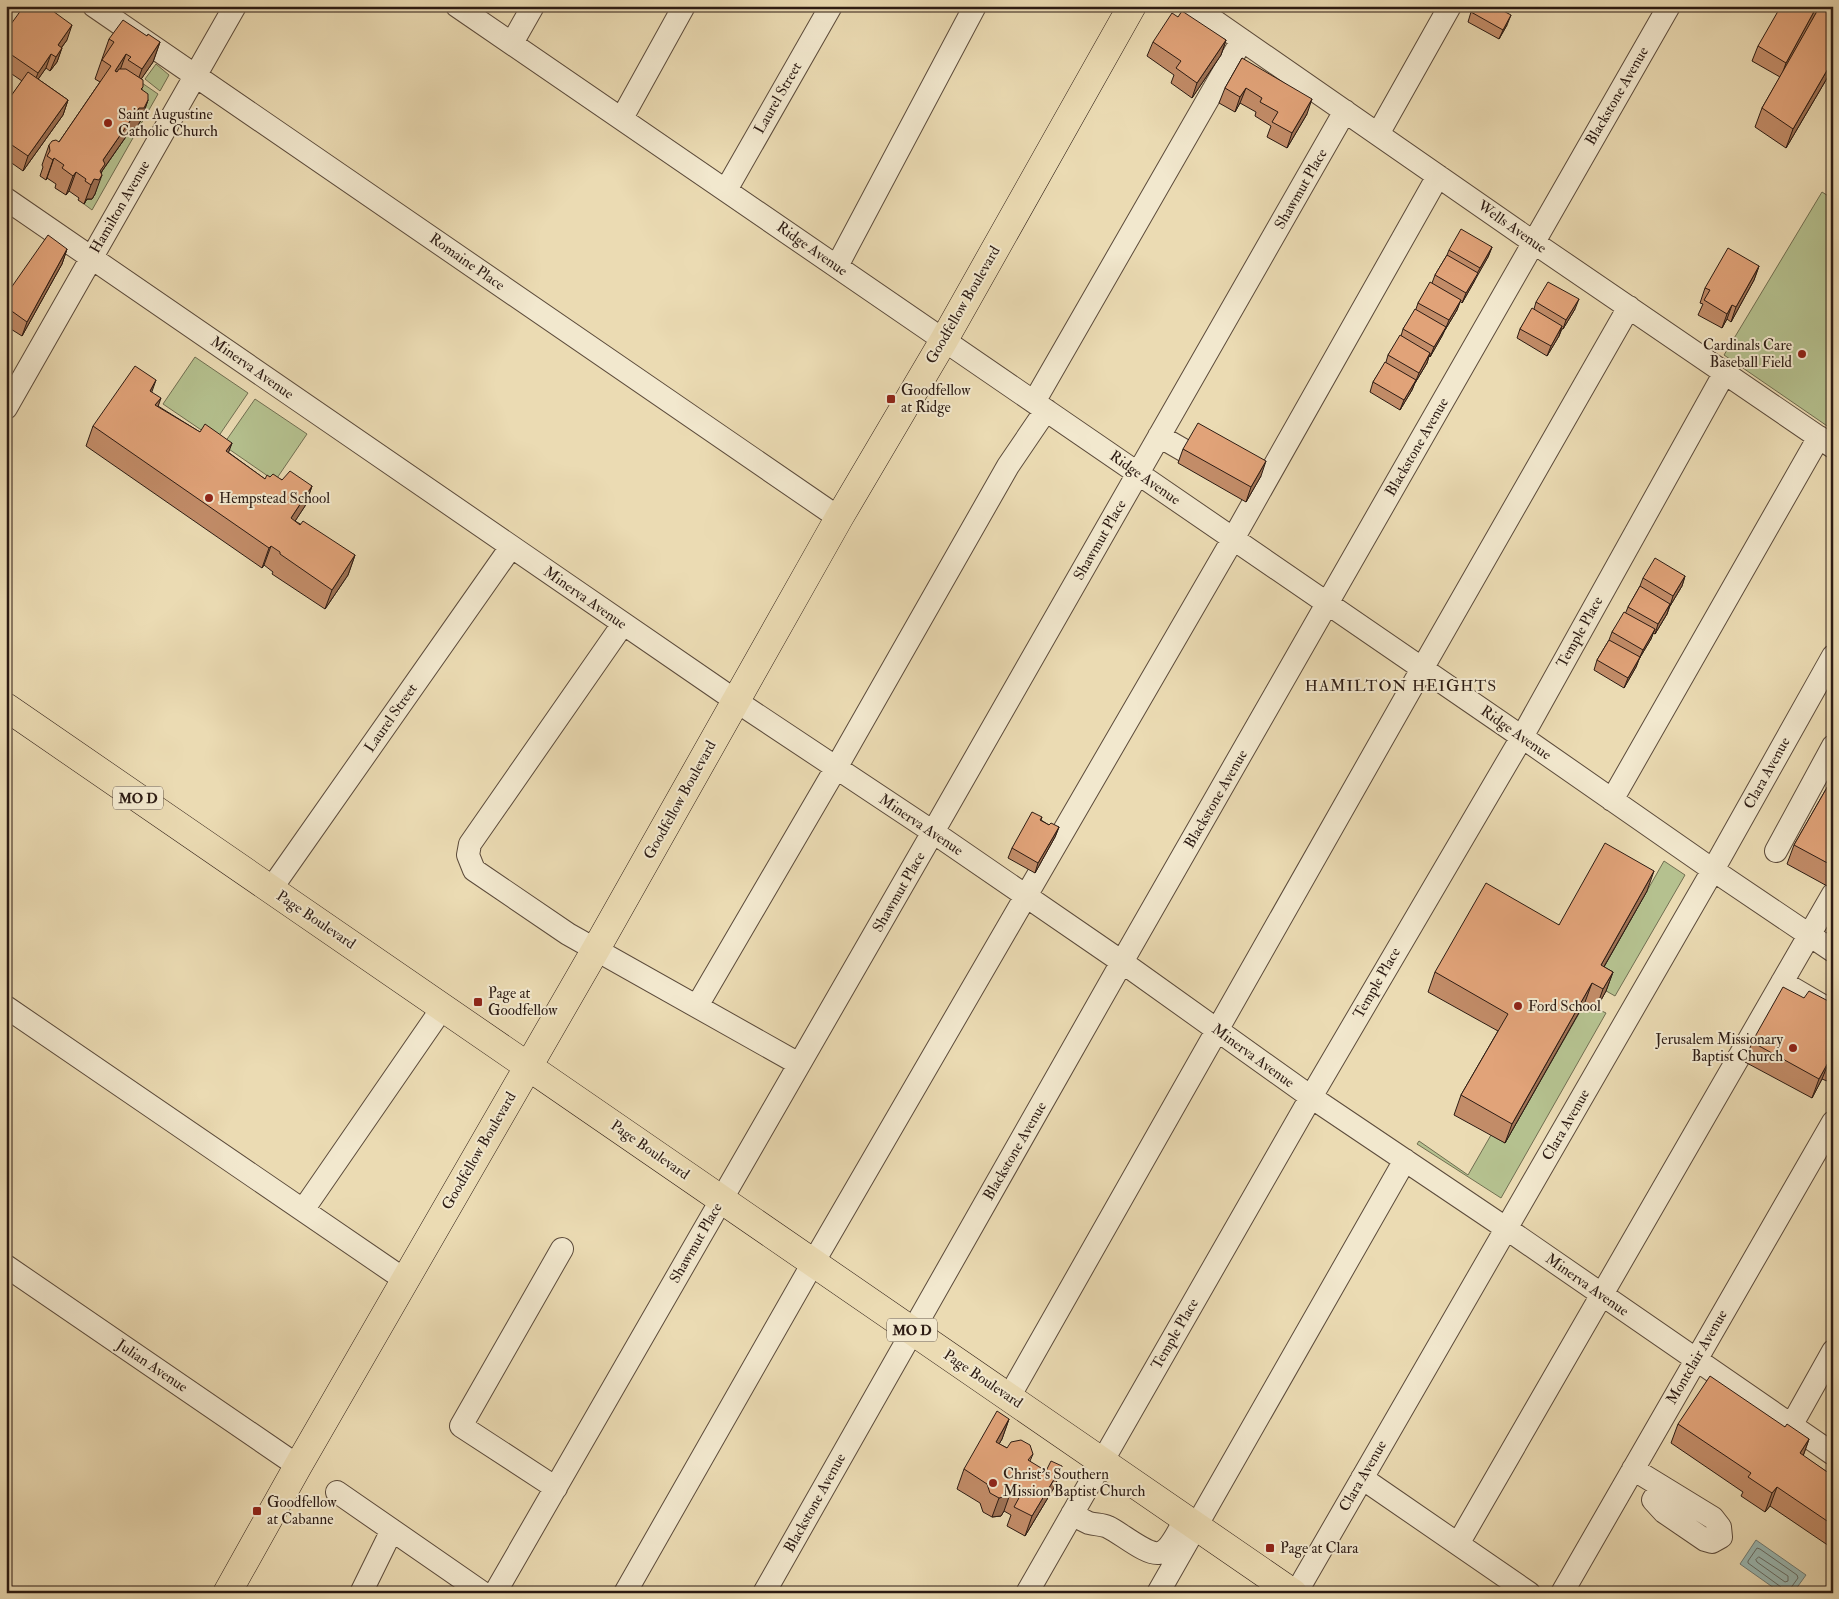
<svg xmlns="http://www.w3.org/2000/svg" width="1839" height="1599" font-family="'IM FELL Double Pica',serif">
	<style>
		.green { fill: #b5c18f; stroke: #706e51 }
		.water { fill: #9ab9b4; stroke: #6e7a74 }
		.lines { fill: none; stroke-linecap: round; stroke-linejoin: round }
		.shore { stroke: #636a64; stroke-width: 1 }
		.minor-casing { stroke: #5c4b3b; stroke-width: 24 }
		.major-casing { stroke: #2c1b13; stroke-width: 29 }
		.minor { stroke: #f2e8ce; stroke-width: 22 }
		.major { stroke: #ebdbb3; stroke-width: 28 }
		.wall { fill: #c28c68; stroke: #2c1b13 }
		.shaded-wall { fill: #9e7255; stroke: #2c1b13 }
		.building { fill: #e1a379; stroke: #2c1b13 }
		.poi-dot { fill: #8f2418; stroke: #f2e8ce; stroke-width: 2 }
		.labels { text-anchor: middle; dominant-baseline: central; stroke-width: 4; stroke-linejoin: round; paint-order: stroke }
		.shield { fill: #f2e8ce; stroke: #67584b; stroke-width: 1 }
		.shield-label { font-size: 14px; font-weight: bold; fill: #2c1b13 }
		.street-label { font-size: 15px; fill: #2c1b13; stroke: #f2e8ce }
		.poi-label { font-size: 15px; fill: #2c1b13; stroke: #f2e8ce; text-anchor: start }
		.neighbourhood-label { font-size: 16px; letter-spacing: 1px; fill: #2c1b13; stroke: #f2e8ce }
	</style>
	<rect width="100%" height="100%" fill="#ebdbb3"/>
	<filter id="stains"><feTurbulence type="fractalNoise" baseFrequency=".004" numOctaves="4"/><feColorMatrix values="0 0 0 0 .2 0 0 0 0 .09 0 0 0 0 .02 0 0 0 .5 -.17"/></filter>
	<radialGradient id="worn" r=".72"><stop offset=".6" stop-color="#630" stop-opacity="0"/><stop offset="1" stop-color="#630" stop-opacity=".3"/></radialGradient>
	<path class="green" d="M156 64 169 75 160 91 145 79Z
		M142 83 158 94 92 210 84 204 87 199H92L95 194 96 180 132 128 137 127 141 120V113L134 109Z
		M1822 192 1833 199V430L1724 355Z
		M195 357 248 393 216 440 163 404Z
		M255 399 307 434 275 481 223 445Z
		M1664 861 1685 875 1615 996 1594 984Z
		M1585 1003 1606 1013 1501 1198 1417 1144 1419 1141 1468 1175 1491 1135 1505 1143Z"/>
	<path class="water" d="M1756 1540 1806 1575 1793 1593H1781L1740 1564Z"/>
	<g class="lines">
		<path class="shore" d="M1759 1557 1788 1576V1581L1785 1582 1757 1562 1756 1560Z
			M1783 1593 1781 1587 1748 1563V1561L1757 1548 1760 1549 1797 1575 1798 1578 1790 1589V1593"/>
		<g class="minor-casing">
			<path id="minor" d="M94 6 839 518
				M457 6 1522 737 1713 870 1833 951
				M1193 6 1533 242 1833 447
				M512 43 533 6
				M622 118 684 6
				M1378 134 1450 6
				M726 190 831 6
				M6 199 736 701 933 832 1122 962 1311 1097 1507 1229 1833 1454
				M837 266 975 6
				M1034 402 1242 40
				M6 408 235 6
				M1159 436 1185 451
				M623 624 470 844 468 855 474 870 568 934 799 1064
				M1612 800 1819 437
				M1776 851 1833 746
				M271 889 511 547
				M1782 982 1833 1012
				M697 1006 836 768 1008 466 1046 410
				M6 1007 405 1280
				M303 1210 443 1007
				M6 1266 298 1466
				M1009 1397 1422 669 1629 307
				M1791 1426 1833 1351
				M1633 1469 1713 1518 1720 1527 1721 1537 1712 1542 1705 1540 1664 1512 1653 1500 1661 1487
				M1362 1478 1529 1593
				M556 1488 461 1426 562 1249
				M337 1492 483 1593
				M1072 1514C1078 1517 1084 1521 1089 1523 1096 1525 1102 1524 1108 1527 1121 1533 1146 1555 1159 1553 1169 1551 1177 1534 1181 1527
				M1458 1544 1833 894
				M361 1593 392 1530
				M495 1593 933 832 1345 111
				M625 1593 813 1263 1233 539 1438 176
				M764 1593 1122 962 1669 6
				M1027 1593 1311 1097 1522 737 1725 372
				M1158 1593 1405 1160
				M1296 1593 1713 870 1833 656
				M1562 1593 1833 1122"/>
		</g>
		<g class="major-casing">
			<path id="major" d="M6 707 1293 1593
				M227 1593 298 1466 596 949 839 518 944 340 1132 6"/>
		</g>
		<use href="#minor" class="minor"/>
		<use href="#major" class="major"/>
	</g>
	<path class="wall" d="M1833 6V68L1786 148 1755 127 1762 108 1780 77 1752 61 1758 46Z
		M1471 12 1507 25 1499 39 1468 22Z
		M1178 17 1226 40 1221 55 1192 98 1171 83 1174 75 1147 56 1153 42Z
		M6 31 67 40 62 47 57 62 50 71 46 68 38 79 68 100 63 115 23 171 6 159V103L22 81 6 70Z
		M147 36 160 42 153 62 141 79 142 90 148 100 141 120 137 127 132 128 102 171 95 194 92 199H87L84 204 78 200 79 198 69 191 66 195 55 188 56 184 47 178 46 180 40 176 43 167 42 165 49 145 59 142 100 82 95 79 109 39Z
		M1242 58 1307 114 1287 148 1267 137 1271 126 1255 116 1256 112 1240 103 1235 112 1219 103 1225 88Z
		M1492 247 1488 257 1476 277 1474 282 1462 303 1460 301 1457 310 1445 330 1442 336 1430 357 1429 356 1427 363 1415 383 1412 390 1400 410 1370 392 1373 382 1386 362 1388 355 1401 336 1403 329 1416 309 1418 303 1432 283 1435 275 1447 255 1449 250Z
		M67 249 62 264 22 336 6 326V295Z
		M1759 266 1754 280 1731 322 1727 319 1722 328 1698 315 1703 304 1700 303 1705 288Z
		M1536 302 1575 309 1563 329H1562L1559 336 1547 356 1517 338 1520 329 1534 309Z
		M152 392 158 406 200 432 232 443 228 452 265 479 270 477 312 486 305 506 295 521 355 555 348 575 325 609 272 574 273 572 264 565 262 568 86 446 93 426Z
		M1183 449 1261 476 1246 502 1178 463Z
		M1685 576 1682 586 1670 606 1667 614 1655 634 1653 633 1651 639 1639 659 1636 667 1624 688 1594 670 1597 660 1609 640 1612 632 1626 612 1628 607 1640 586 1643 578Z
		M1833 777V880L1829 887 1787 864 1794 845Z
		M1042 817 1041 820 1049 825 1059 827 1055 837 1035 873 1008 858 1012 848Z
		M1647 891 1604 967 1613 972 1606 991 1596 1009 1585 1002 1505 1143 1454 1115 1461 1095 1498 1031 1428 992 1435 972Z
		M1804 998 1832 1003 1829 1011 1833 1013V1071L1827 1081 1822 1079 1812 1098 1745 1062 1752 1042Z
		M1009 1419 1002 1439 999 1444 1007 1448 1033 1454 1030 1461 1055 1486 1025 1536 1007 1526 1011 1515 1004 1511 1001 1516 992 1517 983 1512 980 1503 957 1489 964 1469Z
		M1678 1424 1785 1427 1809 1439 1803 1456 1833 1476V1547L1832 1548 1770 1506 1765 1512 1741 1496 1743 1492 1671 1443Z"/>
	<path class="shaded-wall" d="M1817 6H1820L1781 77 1786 63Z
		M1511 15 1507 25 1499 39 1503 30Z
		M72 25 67 40 55 56 58 45Z
		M1226 40 1221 55 1192 98 1197 83Z
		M160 42 153 62 135 88 142 69Z
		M62 48 57 62 50 71 56 57Z
		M51 54 46 68 32 88 38 73Z
		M126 54 119 73 115 71Z
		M1833 60V68L1786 148 1793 129Z
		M1246 88 1240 103 1235 112 1240 97Z
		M1312 99 1307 114 1287 148 1292 133Z
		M68 100 63 115 23 171 28 156Z
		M148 100 141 120 137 127 132 128 102 171 99 179 102 175 95 194 92 199H87L84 204 91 185 103 160 139 108Z
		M54 158 47 178 46 180 53 160Z
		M76 172 69 191 66 195 73 176Z
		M1492 247 1488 257 1462 303 1466 293Z
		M67 249 62 264 22 336 27 322Z
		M1759 266 1754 280 1731 322 1736 307Z
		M1579 299 1575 309 1563 329 1566 320Z
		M1461 300 1457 310 1445 330 1449 320Z
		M1732 305 1727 319 1722 328 1727 314Z
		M1562 326 1559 336 1547 356 1551 346Z
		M1446 327 1442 336 1430 357 1434 347Z
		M1430 353 1427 363 1415 383 1419 373Z
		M156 380 149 400 150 391Z
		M1416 380 1412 390 1400 410 1404 400Z
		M161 398 154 418 155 405Z
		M232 443 225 462 226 451Z
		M1266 461 1261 476 1246 502 1251 487Z
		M312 486 305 506 284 538 291 518Z
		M271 546 264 565 262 568 269 548Z
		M355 555 348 575 325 609 332 590Z
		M1685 576 1682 586 1670 606 1673 596Z
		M1670 604 1667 614 1655 634 1658 624Z
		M1655 629 1651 639 1639 659 1643 650Z
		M1640 657 1636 667 1624 688 1628 678Z
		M1059 827 1055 837 1035 873 1038 863Z
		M1654 871 1647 891 1594 984 1601 965Z
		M1833 876V880L1829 887Z
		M1613 972 1606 991 1596 1009 1603 989Z
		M1592 983 1585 1002 1505 1143 1512 1124Z
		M1830 1059 1822 1079 1812 1098 1819 1079Z
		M1833 1066V1071L1827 1081Z
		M1009 1419 1002 1439 989 1461 996 1442Z
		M1809 1439 1802 1459 1800 1453Z
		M1062 1466 1055 1486 1025 1536 1032 1516Z
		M1777 1487 1770 1506 1765 1512 1772 1493Z
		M1011 1491 1004 1511 1001 1516 992 1517 999 1498Z"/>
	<path class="building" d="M24 6H46L72 25 58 45 62 48 56 57 51 54 38 73 6 51V31Z
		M1475 6H1494L1511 15 1503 30 1471 12Z
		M1781 6H1817L1786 63 1758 46Z
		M1820 6H1833V60L1793 129 1762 108Z
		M1182 11 1226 40 1197 83 1176 68 1181 61 1153 42 1172 13 1178 17Z
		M123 20 147 36 148 34 160 42 142 69 128 60 131 57 126 54 115 71 117 72 119 69H126L143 80V87L141 89 148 94V100L144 108H139L103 160 105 164 100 171 102 175 99 180 94 179 91 185 85 181 86 179 76 172 73 176 62 168 64 165 54 158 53 160 47 156 50 151 49 145 52 141 56 140 59 142 111 66 102 60 114 42 109 39Z
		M1242 58 1312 99 1292 133 1272 122 1278 112 1260 102 1262 98 1246 88 1240 97 1225 88Z
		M28 72 68 100 28 156 6 141V103Z
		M1461 229 1492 247 1480 268 1449 250Z
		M48 235 67 249 27 322 6 307V295Z
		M1728 248 1759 266 1736 307 1732 305 1727 314 1704 300 1710 290 1705 288Z
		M1447 255 1478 273 1466 293 1435 275Z
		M1430 282 1461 300 1449 320 1418 303Z
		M1548 282 1579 299 1566 320 1536 302Z
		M1532 308 1562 326 1551 346 1520 329Z
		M1415 309 1446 327 1434 347 1403 329Z
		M1400 335 1430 353 1419 373 1388 355Z
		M1385 362 1416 380 1404 400 1373 382Z
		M135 366 156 380 150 391 161 398 155 405 200 432 205 424 232 443 226 451 265 479 267 475 270 477 273 474 282 480 290 471 312 486 291 518 300 525 303 521 355 555 332 590 280 554V552L271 546 269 548 93 426Z
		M1198 423 1266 461 1251 487 1183 449Z
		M1655 558 1685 576 1673 596 1643 578Z
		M1640 586 1670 604 1658 624 1628 607Z
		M1624 612 1655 629 1643 650 1612 632Z
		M1609 640 1640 657 1628 678 1597 660Z
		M1833 777V866L1794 845Z
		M1032 812 1042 817 1040 820 1049 825 1051 823 1059 827 1038 863 1012 848Z
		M1605 843 1654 871 1601 965 1613 972 1603 989 1592 983 1512 1124 1461 1095 1508 1014 1435 972 1486 883 1559 925Z
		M1783 987 1804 998 1809 991 1832 1003 1828 1010 1833 1013V1061L1830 1059 1819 1079 1752 1042Z
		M1710 1376 1785 1427 1787 1424 1809 1439 1800 1453 1833 1476V1525L1777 1487 1772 1493 1748 1477 1751 1473 1678 1424Z
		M997 1411 1009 1419 996 1442 1007 1448 1011 1442 1021 1440 1030 1445 1033 1454 1028 1460 1046 1471 1051 1461 1062 1466 1032 1516 1014 1507 1020 1496 1011 1491 1008 1496 999 1498 990 1493 987 1484 964 1469Z"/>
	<g class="poi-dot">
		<circle cx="108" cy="123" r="5"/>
		<circle cx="1802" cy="354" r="5"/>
		<rect x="886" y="394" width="10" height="10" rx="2.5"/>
		<circle cx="209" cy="498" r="5"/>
		<rect x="473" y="997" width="10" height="10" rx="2.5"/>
		<circle cx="1518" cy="1006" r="5"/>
		<circle cx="1793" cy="1048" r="5"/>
		<circle cx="993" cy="1483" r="5"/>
		<rect x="252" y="1506" width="10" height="10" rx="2.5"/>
		<rect x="1265" y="1543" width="10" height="10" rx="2.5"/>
	</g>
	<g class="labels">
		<g class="shield">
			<rect x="113" y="786.5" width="50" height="23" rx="4"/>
			<rect x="887" y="1318.5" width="50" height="23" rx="4"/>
		</g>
		<g class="shield-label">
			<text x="138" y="798">MO D</text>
			<text x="912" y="1330">MO D</text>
		</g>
		<g class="street-label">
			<text transform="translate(1617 96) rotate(-60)">Blackstone Avenue</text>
			<text transform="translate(778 98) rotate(-60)">Laurel Street</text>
			<text transform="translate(1301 189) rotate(-60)">Shawmut Place</text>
			<text transform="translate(120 207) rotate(-60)">Hamilton Avenue</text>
			<text transform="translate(1512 227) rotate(35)">Wells Avenue</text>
			<text transform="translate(812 249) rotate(35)">Ridge Avenue</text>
			<text transform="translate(467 262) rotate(35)">Romaine Place</text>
			<text transform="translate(963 305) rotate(-60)">Goodfellow Boulevard</text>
			<text transform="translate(252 368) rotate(35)">Minerva Avenue</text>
			<text transform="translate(1417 447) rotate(-60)">Blackstone Avenue</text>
			<text transform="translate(1145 478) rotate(35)">Ridge Avenue</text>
			<text transform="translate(1100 540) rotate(-60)">Shawmut Place</text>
			<text transform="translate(585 598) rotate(35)">Minerva Avenue</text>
			<text transform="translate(1580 632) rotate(-61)">Temple Place</text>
			<text transform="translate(391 718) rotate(-55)">Laurel Street</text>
			<text transform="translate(1516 733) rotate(35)">Ridge Avenue</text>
			<text transform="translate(1767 773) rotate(-61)">Clara Avenue</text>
			<text transform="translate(1216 799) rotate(-60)">Blackstone Avenue</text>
			<text transform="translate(680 800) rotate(-61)">Goodfellow Boulevard</text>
			<text transform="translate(921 825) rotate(34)">Minerva Avenue</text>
			<text transform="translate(899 892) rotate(-60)">Shawmut Place</text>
			<text transform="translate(316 920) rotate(34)">Page Boulevard</text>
			<text transform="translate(1377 983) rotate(-60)">Temple Place</text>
			<text transform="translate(1253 1056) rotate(36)">Minerva Avenue</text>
			<text transform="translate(1566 1125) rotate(-60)">Clara Avenue</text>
			<text transform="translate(650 1150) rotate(35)">Page Boulevard</text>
			<text transform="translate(479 1151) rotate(-60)">Goodfellow Boulevard</text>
			<text transform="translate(1015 1151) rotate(-60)">Blackstone Avenue</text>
			<text transform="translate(696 1243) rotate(-60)">Shawmut Place</text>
			<text transform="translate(1587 1285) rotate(35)">Minerva Avenue</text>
			<text transform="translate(1175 1334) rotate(-60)">Temple Place</text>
			<text transform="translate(1697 1357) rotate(-60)">Montclair Avenue</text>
			<text transform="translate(152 1366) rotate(34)">Julian Avenue</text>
			<text transform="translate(983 1379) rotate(34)">Page Boulevard</text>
			<text transform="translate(1363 1476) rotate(-60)">Clara Avenue</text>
			<text transform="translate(815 1503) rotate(-61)">Blackstone Avenue</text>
		</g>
		<g class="poi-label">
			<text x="118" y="114">Saint Augustine<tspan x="118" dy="17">Catholic Church</tspan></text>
			<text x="1792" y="345" text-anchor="end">Cardinals Care<tspan x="1792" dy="17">Baseball Field</tspan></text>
			<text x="901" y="390">Goodfellow<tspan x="901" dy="17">at Ridge</tspan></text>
			<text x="219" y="498">Hempstead School</text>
			<text x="488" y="993">Page at<tspan x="488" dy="17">Goodfellow</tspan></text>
			<text x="1528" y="1006">Ford School</text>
			<text x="1783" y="1039" text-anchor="end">Jerusalem Missionary<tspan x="1783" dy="17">Baptist Church</tspan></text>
			<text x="1003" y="1474">Christ's Southern<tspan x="1003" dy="17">Mission Baptist Church</tspan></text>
			<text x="267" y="1502">Goodfellow<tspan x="267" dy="17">at Cabanne</tspan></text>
			<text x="1280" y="1548">Page at Clara</text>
		</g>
		<g class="neighbourhood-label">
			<text x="1401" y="686">HAMILTON HEIGHTS</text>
		</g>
	</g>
	<rect width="1839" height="1599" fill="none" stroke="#ebdbb3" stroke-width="25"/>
	<rect x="8" y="8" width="1824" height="1584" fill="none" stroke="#2c1b13" stroke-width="2.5"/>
	<rect x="12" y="12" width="1814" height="1574" fill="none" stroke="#2c1b13"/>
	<rect width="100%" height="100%" filter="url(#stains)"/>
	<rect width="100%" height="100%" fill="url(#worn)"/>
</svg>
